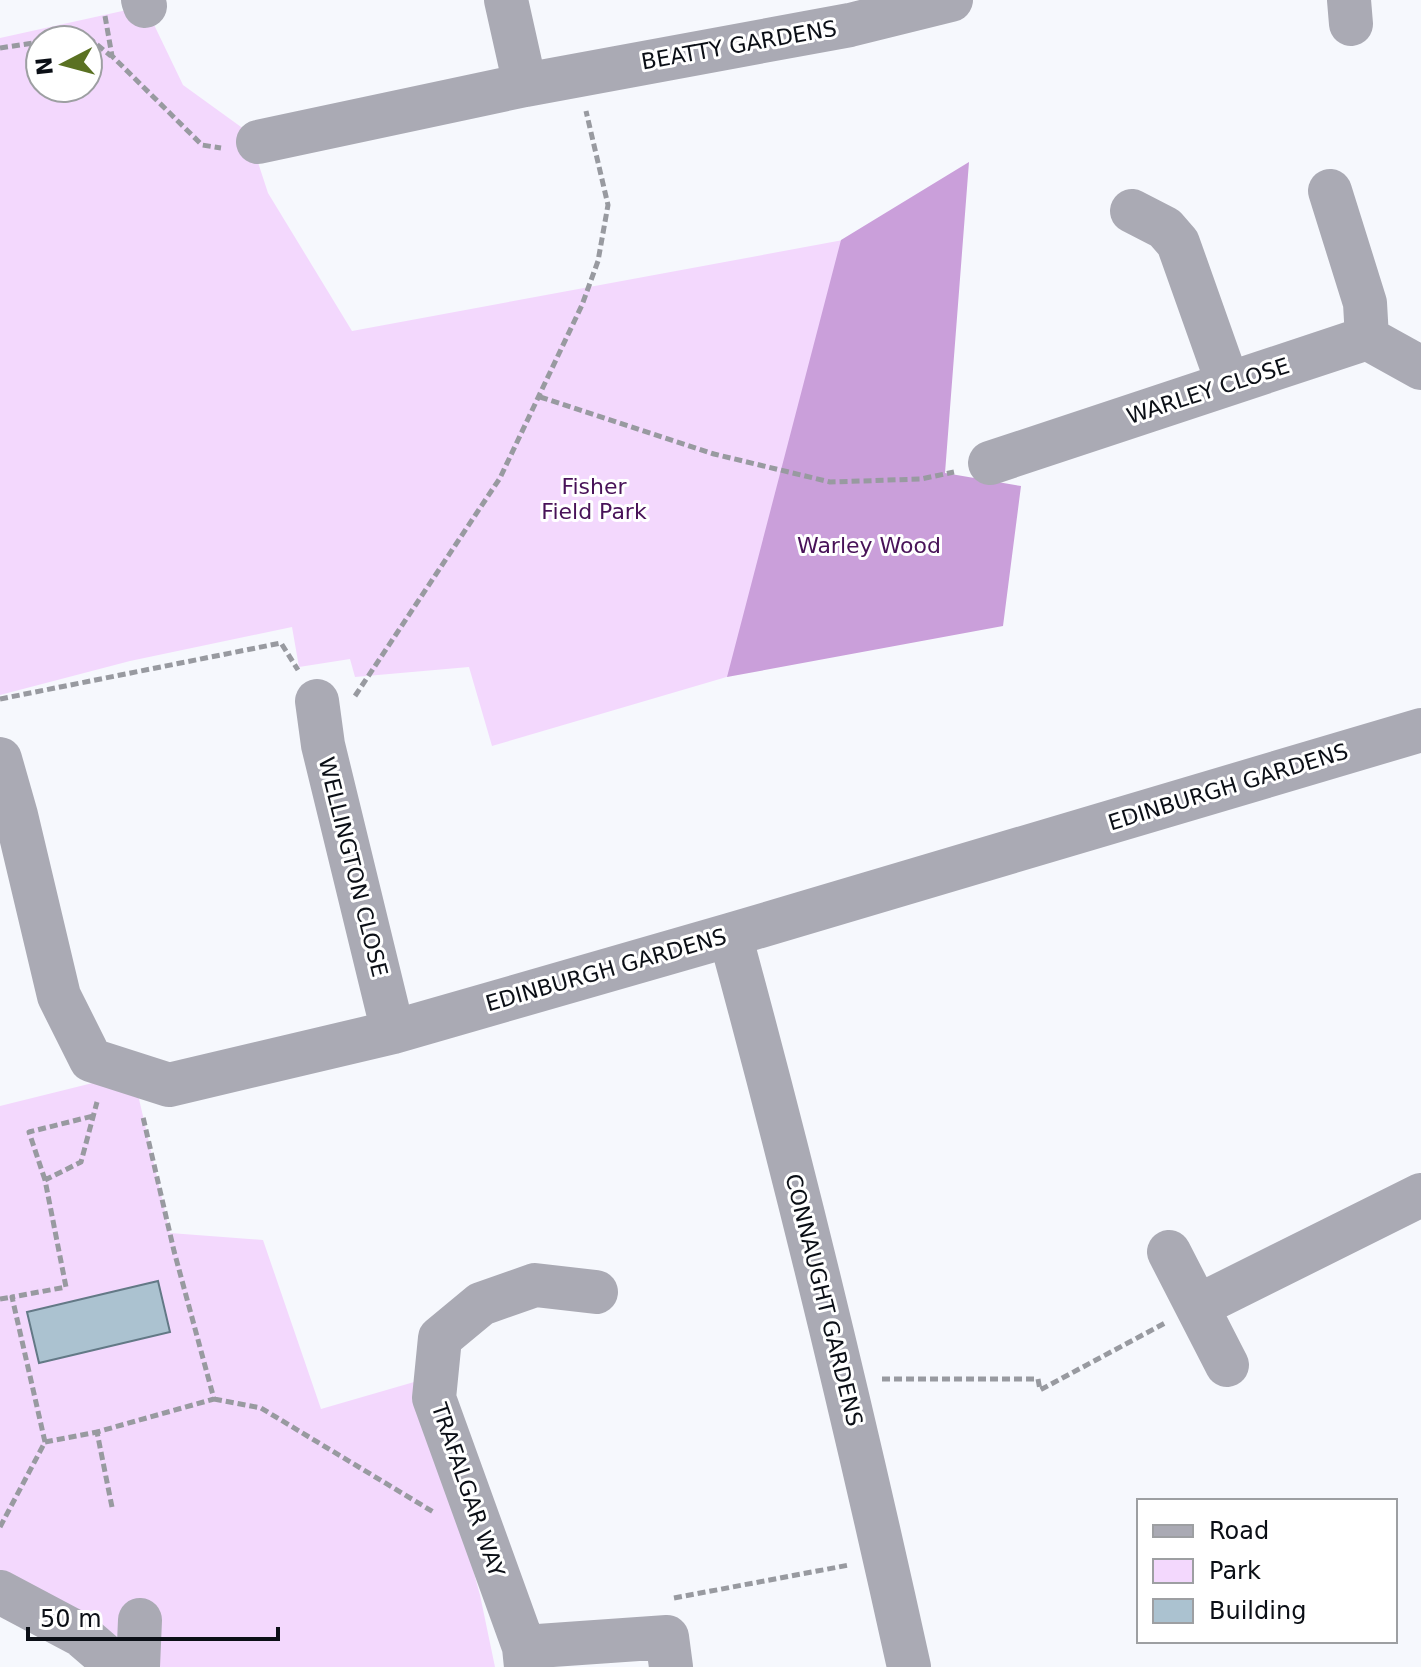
<svg xmlns="http://www.w3.org/2000/svg" width="1421" height="1667" font-family="'DejaVu Sans',sans-serif">
	<style>
		.green { fill: #f3d8fd; fill-rule: evenodd }
		.forest { fill: #ca9fda }
		.building { fill: #abc2d0; stroke: #637986; stroke-width: 2 }
		.lines { fill: none; stroke-linecap: round; stroke-linejoin: round }
		.path { stroke: #989aa0; stroke-width: 5; stroke-dasharray: 8 4; stroke-linecap: butt }
		.minor { stroke: #aaaab4; stroke-width: 44 }
		.labels { text-anchor: middle; dominant-baseline: central; stroke-width: 6; stroke-linejoin: round; paint-order: stroke }
		.street-label { font-size: 22px; fill: #0b0f16; stroke: #fff }
		.park-label { font-size: 22px; fill: #481258; stroke: #fff }
	</style>
	<rect width="100%" height="100%" fill="#f6f8fd"/>
	<path class="green" d="M145 6 183 85 248 132 268 193 352 331 908 228 876 633 492 746 469 667 355 677 350 659 299 667 292 627 130 661 0 695V38ZM40 40H88V88H40Z
		M133 1073 170 1233 263 1240 321 1409 421 1380 480 1595 495 1667H133L0 1583V1106Z"/>
	<path class="forest" d="M969 162 945 473 1021 486 1003 626 727 677 841 240Z"/>
	<path class="building" d="M158 1281 170 1332 39 1363 27 1312Z"/>
	<g class="lines">
		<path class="path" d="M105 16 112 56 202 145 221 148
			M53 40 85 35 111 56
			M0 48 40 42
			M540 397 714 454 830 482 921 479 954 472
			M355 696 500 478 582 305 598 261 608 205 586 111
			M0 699 281 643 298 670
			M45 1180 29 1132 93 1116
			M0 1299 12 1297
			M882 1379H1038L1040 1390 1165 1323
			M214 1399 261 1408 435 1513
			M45 1442 97 1432
			M112 1507 97 1432 214 1399 174 1251 143 1117
			M0 1527 45 1442 12 1297 66 1287 45 1180 81 1162 97 1102
			M674 1598 849 1565"/>
		<path class="minor" d="M143 0 145 6
			M506 0 525 85
			M1349 0 1351 24
			M258 142 525 85 850 25 951 0
			M1330 191 1365 303 1367 338
			M1132 211 1165 228 1178 243 1228 384
			M990 463 1367 338 1421 368
			M317 701 323 745 393 1032
			M0 759 16 815 59 996 91 1060 169 1085 393 1032 730 935 1421 730
			M730 935C796 1177 855 1422 909 1667
			M1169 1252 1227 1365
			M1198 1306 1421 1195
			M0 1592 81 1635 118 1667
			M524 1647 667 1637 671 1667
			M138 1667 140 1620
			M526 1667 524 1647 434 1398 440 1338 481 1304 535 1285 596 1292"/>
	</g>
	<g class="labels">
		<g class="street-label">
			<text transform="translate(739 45) rotate(-10)">BEATTY GARDENS</text>
			<text transform="translate(1208 391) rotate(-18)">WARLEY CLOSE</text>
			<text transform="translate(1228 787) rotate(-17)">EDINBURGH GARDENS</text>
			<text transform="translate(353 867) rotate(76)">WELLINGTON CLOSE</text>
			<text transform="translate(606 970) rotate(-16)">EDINBURGH GARDENS</text>
			<text transform="translate(824 1300) rotate(76)">CONNAUGHT GARDENS</text>
			<text transform="translate(468 1490) rotate(71)">TRAFALGAR WAY</text>
		</g>
		<g class="park-label">
			<text x="594" y="486">Fisher<tspan x="594" dy="25">Field Park</tspan></text>
			<text x="869" y="545">Warley Wood</text>
		</g>
	</g>
	<rect x="1137" y="1499" width="260" height="144" fill="#ffffff" stroke="#9d9fa2" stroke-width="2"/>
	<rect x="1153" y="1525" width="40" height="12" fill="#aaaab4" stroke="#9d9fa2" stroke-width="2"/>
	<text x="1209" y="1539" font-size="24" fill="#0b0f16">Road</text>
	<rect x="1153" y="1559" width="40" height="24" fill="#f3d8fd" stroke="#9d9fa2" stroke-width="2"/>
	<text x="1209" y="1579" font-size="24" fill="#0b0f16">Park</text>
	<rect x="1153" y="1599" width="40" height="24" fill="#abc2d0" stroke="#9d9fa2" stroke-width="2"/>
	<text x="1209" y="1619" font-size="24" fill="#0b0f16">Building</text>
	<g transform="translate(64 64) rotate(264)"><circle r="38" fill="#ffffff" stroke="#9d9fa2" stroke-width="2"/>
	<path d="M0-6L14 30L0 20L-14 30Z" fill="#5a7122"/>
	<text y="-12" font-size="22" font-weight="bold" text-anchor="middle" fill="#0b0f16">N</text>
	</g>
	<path d="M28 1627v12h250v-12" fill="none" stroke="#0b0f16" stroke-width="4"/>
	<text x="40" y="1627" font-size="24" fill="#0b0f16" stroke="#ffffff" stroke-width="6" paint-order="stroke">50 m</text>
</svg>
